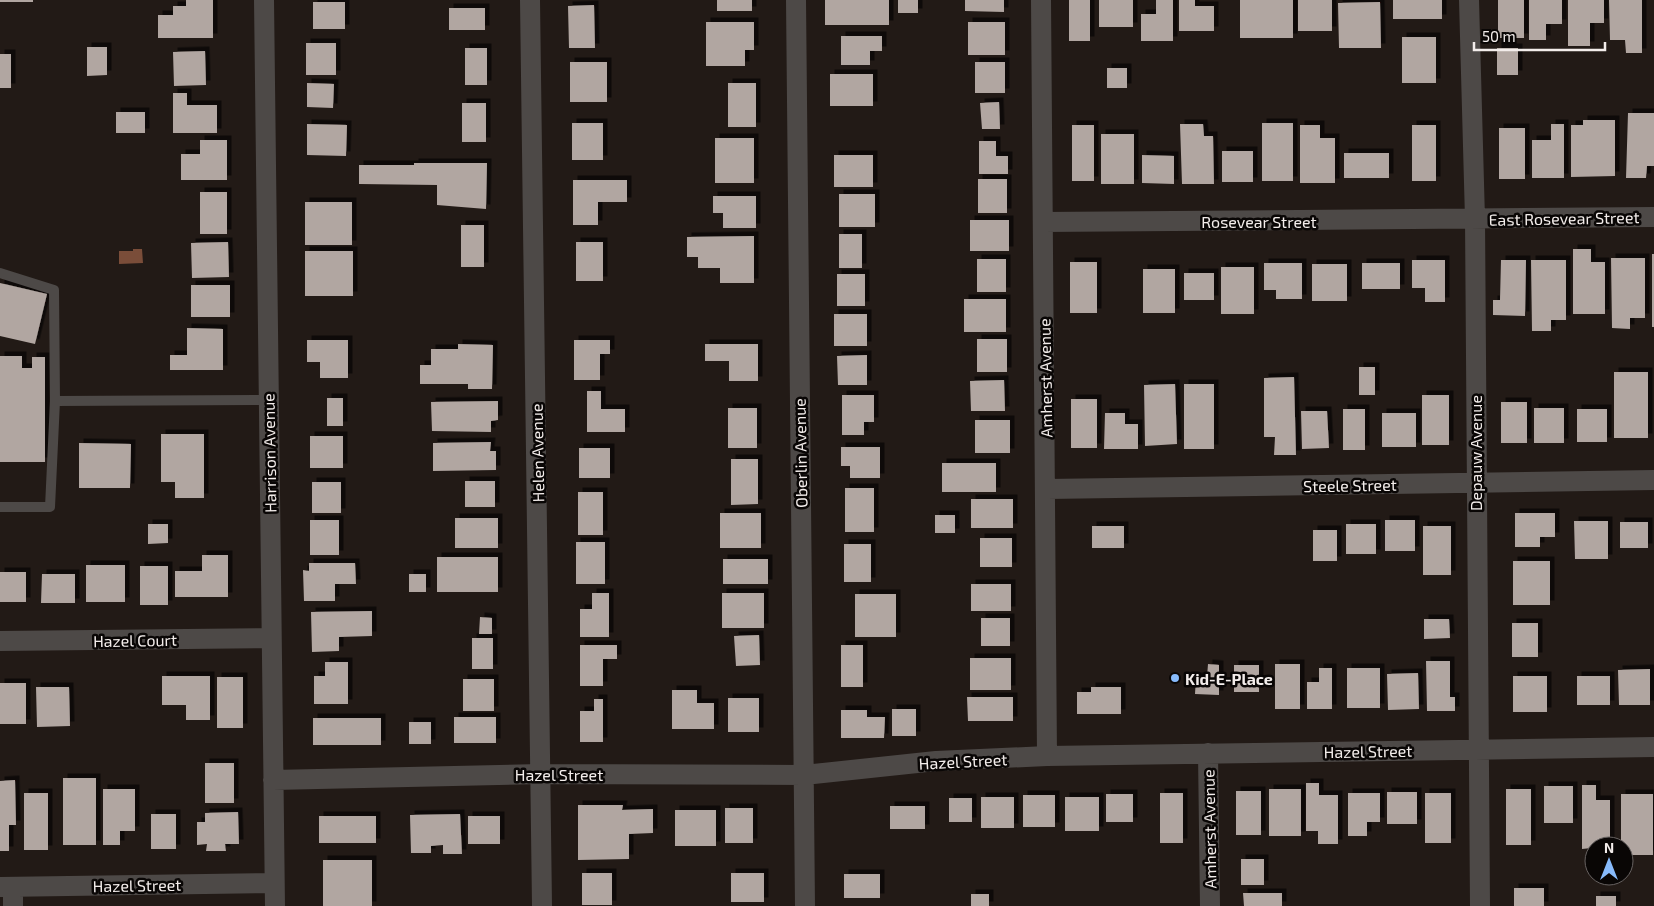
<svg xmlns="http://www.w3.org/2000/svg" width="1654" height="906" font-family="'Exo 2',sans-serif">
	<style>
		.water { fill: #7a4d39 }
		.building { fill: #b1a6a1; filter: url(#shadow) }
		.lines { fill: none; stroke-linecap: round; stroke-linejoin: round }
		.lane { stroke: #4d4947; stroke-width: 10 }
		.street { stroke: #4d4947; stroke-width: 20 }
		.poi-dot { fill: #88bbfc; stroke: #090605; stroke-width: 2 }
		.labels { text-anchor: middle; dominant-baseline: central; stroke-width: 5; stroke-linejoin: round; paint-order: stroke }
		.street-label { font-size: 16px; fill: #f3edeb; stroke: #090605 }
		.poi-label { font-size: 16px; font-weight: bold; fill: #f3edeb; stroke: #090605; text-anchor: start }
	</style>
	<defs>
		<filter id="shadow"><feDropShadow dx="4.5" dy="-4.5" stdDeviation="0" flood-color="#0009"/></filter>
	</defs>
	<rect width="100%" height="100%" fill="#221a16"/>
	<path class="water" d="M133 249H142L143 263 119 264V251H133Z"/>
	<path class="building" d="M0 0H33V2H0Z
		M186 0H213V38H158V15H173V6H186Z
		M717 0H752V11H717Z
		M825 0H889V25H825Z
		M898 0H918V13H898Z
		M965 0H1004V12L965 11Z
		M1069 0H1090V41H1069Z
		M1099 0H1133V27H1099Z
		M1156 0H1173V41H1141V14H1156Z
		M1179 0H1195V6H1214V31H1179Z
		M1240 0H1293V38H1240Z
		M1298 0H1332V31H1298Z
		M1393 0H1442V19H1393Z
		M1498 0H1524V38H1498Z
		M1529 0H1562V24H1546V40H1529Z
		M1568 0H1604V23H1590V46H1568Z
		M1609 0H1642V53H1626L1625 40H1610Z
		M313 2H345V29H313Z
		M1380 2 1381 48H1339L1338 3Z
		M594 5 595 48H569L568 6Z
		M449 8H485V30H449Z
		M706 22H754V50H745V66H706Z
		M968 22H1005V55H968Z
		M841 36H882V51H870V65H841Z
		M1402 37H1436V83H1402Z
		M306 43H336V75H306Z
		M87 47H107V75L87 76Z
		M465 48H487V85H465Z
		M1497 48H1518V75H1497Z
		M205 51 206 85 174 86 173 52Z
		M0 54H11V88H0Z
		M570 62H607V102H570Z
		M975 62H1005V93H975Z
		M1107 68H1127V88H1107Z
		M830 74H873V106H830Z
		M307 83 334 84 333 108 307 107Z
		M728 83H756V127H728Z
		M173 93H187V105H217V133H173Z
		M999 102 1000 129H982L980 103Z
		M462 103H486V142H462Z
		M116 112H145V133H116Z
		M1628 113H1654V166H1647L1646 178H1626Z
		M1583 120H1615V176L1571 177V125H1583Z
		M572 123H603V160H572Z
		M1262 123H1293V181H1262Z
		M307 124 347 125 346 156 307 155Z
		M1180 124H1203L1204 136H1213L1214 184H1182Z
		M1551 124H1564V178H1532V140H1551Z
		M1072 125H1094V181H1072Z
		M1300 125H1320V138H1335V183H1300Z
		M1412 125H1436V181H1412Z
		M1499 128H1525V179H1499Z
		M1101 134H1134V184H1101Z
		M715 138H754V183H715Z
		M200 140H227V180H181V154H200Z
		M979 141H996V156H1008V174H979Z
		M1222 151H1253V182H1222Z
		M1344 153H1389V178H1344Z
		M834 155H873V187H834Z
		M1142 155 1174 156V184L1142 183Z
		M414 163H487L486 209 437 205V185L359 184V165H414Z
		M978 179H1007V213H978Z
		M573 180H627V202H598V225H573Z
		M200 192H227V234H200Z
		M839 194H875V227H839Z
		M713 196H756V228H723V213H713Z
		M305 202H352V245H305Z
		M970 220H1009V251H970Z
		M461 225H484V267H461Z
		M839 234H862V268H839Z
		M754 236V283H720V268H698V257H687V237Z
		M228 242 229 277 192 278 191 243Z
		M576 242H603V281H576Z
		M1573 249H1591V262H1605V314H1573Z
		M305 251H353V296H305Z
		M1652 254H1654V327H1652Z
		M1611 258H1645V318H1630V329L1612 328Z
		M977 259H1006V292H977Z
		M1412 260H1445V302H1425V288H1412Z
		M1501 260H1526L1525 316 1493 315V300H1500Z
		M1531 260H1566V320H1551V331H1532Z
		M1070 262H1097V313H1070Z
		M1264 263H1302V299H1276V290H1264Z
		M1362 263H1400V289H1362Z
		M1312 264H1347V301H1312Z
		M1221 267H1254V314H1221Z
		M1143 269H1175V313H1143Z
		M1184 273H1214V300H1184Z
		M837 274H865V306H837Z
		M0 283 47 294 35 344 0 336Z
		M191 285H230V317H191Z
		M964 299H1006V332H964Z
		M834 314H867V346H834Z
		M187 328 223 329V370H170V355H187Z
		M977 339H1007V372H977Z
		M307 340H348V378H320V362H307Z
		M574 340H610V354H600V380H574Z
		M458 344 493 345 492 389H468V384H420V365H431V349H458Z
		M705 344H758V381H729V361H705Z
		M867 355V385H838L837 356Z
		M0 356H22V368H32V357H45V462H0Z
		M1359 367H1375V395H1359Z
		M1614 372H1648V438H1614Z
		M1294 377 1296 455H1274L1275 437H1264V378Z
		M1004 380 1005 411H971L970 381Z
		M1175 384 1177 444 1145 446 1144 385Z
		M1184 384H1214V449H1184Z
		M587 391H601V409H625V432H587Z
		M842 395H874V422H864V435H842Z
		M1422 395H1449V445H1422Z
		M327 398H343V426H327Z
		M1071 399H1097V448H1071Z
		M498 401V420L491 421V432L432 431 431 402Z
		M1501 402H1527V443H1501Z
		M728 408H757V448H728Z
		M1534 408H1564V443H1534Z
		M1343 409H1365V450H1343Z
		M1577 409H1607V442H1577Z
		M1301 411H1327L1329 448 1302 449Z
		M1105 413H1125V424H1138V449H1104Z
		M1382 413H1416V447H1382Z
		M975 420H1010V453H975Z
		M161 434H204V498H175V482H161Z
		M310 436H343V468H310Z
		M491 442 490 451H496V470L433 471V443Z
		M79 443 131 444 130 488H79Z
		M841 447H880V478H850V466H841Z
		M579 448H610V478H579Z
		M731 459H758V504L731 505Z
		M942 463H996V492H942Z
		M465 481H495V507H465Z
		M312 482H341V513H312Z
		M845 488H874V532H845Z
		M578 492H603V535H578Z
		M971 499H1013V528H971Z
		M720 513H761V548H720Z
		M1515 513H1555V537H1540V547H1515Z
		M935 515H955V533H935Z
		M455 518H498V548H455Z
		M310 520H339V555H310Z
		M1385 520H1415V551H1385Z
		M1574 521H1608V559H1575Z
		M1620 522H1648V548H1620Z
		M148 524H168V543L148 544Z
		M1346 524H1376V554H1346Z
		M1092 526H1124V548H1092Z
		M1423 526H1451V575H1423Z
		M1313 530H1337V561H1313Z
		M980 538H1012V567H980Z
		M576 542H605V584H576Z
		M844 544H871V582H844Z
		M202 555H228V597H175V571H202Z
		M437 557H498V592H437Z
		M723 559H768V584H723Z
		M1513 561H1550V605H1513Z
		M309 563H355L356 584H335V601H304L303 570 309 571Z
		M86 565H125V602H86Z
		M140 566H168V605H140Z
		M0 572H26V602H0Z
		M42 574H75V603H41Z
		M409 574H426V592H409Z
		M971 584H1011V611H971Z
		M592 593H609V637H580V609H592Z
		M722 593H764V628H722Z
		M855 594H896V637H855Z
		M372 611V636L339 637V651L312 652 311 612Z
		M480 617 492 618V634H479Z
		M981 618H1010V646H981Z
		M1424 619H1449L1450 638 1424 639Z
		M1512 623H1538V657H1512Z
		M759 635 760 665 736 666 734 636Z
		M472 638H493V669H472Z
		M580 645H617V659H603V686H580Z
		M841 645H863V687H841Z
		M970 658H1011V690H970Z
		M1426 661H1450V697H1455V711H1427Z
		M325 662H348V704H314V676H325Z
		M1208 664 1219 665V695L1195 694 1196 677H1207Z
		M1275 664H1300V709H1275Z
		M1234 665H1259V692H1234Z
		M1319 668H1332V709H1307V682H1319Z
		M1347 668H1380V708H1347Z
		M1650 669V705H1619L1618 670Z
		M1418 673 1419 709 1388 710 1387 674Z
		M162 676H210V720H186V705H162Z
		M1513 676H1547V712H1513Z
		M1577 676H1610V705H1577Z
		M217 677H243V728H217Z
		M463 679H494V711H463Z
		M0 683H26V724H0Z
		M36 687H69L70 726 37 727Z
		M1091 687H1121V714H1077V692H1091Z
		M672 690H697V703H714V729H672Z
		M967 697H1013V721H968Z
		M728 698H759V732H728Z
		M594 699H603V742H580V711H594Z
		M892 709H916V736H892Z
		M841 710H867V717H885L884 738H841Z
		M454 717H496V743H454Z
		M313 718H381V745H313Z
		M409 722H431V744H409Z
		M205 763H234V803H205Z
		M63 778H96V845H63Z
		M15 780 16 825H9V851H0V781Z
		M1306 783H1319V795H1338V844H1318V831H1306Z
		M1582 785H1596V800H1610V846L1582 849Z
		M1544 786H1573V823H1544Z
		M103 789H135V831H120V845H103Z
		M1269 789H1301V836H1269Z
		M1506 789H1531V845H1506Z
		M1236 791H1261V835H1236Z
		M1387 792H1417V824H1387Z
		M24 793H48V850H24Z
		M1160 793H1183V843H1160Z
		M1348 793H1380V822H1367V836H1348Z
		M1425 793H1451V843H1425Z
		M1106 794H1133V822H1106Z
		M1621 794H1653V855H1624V846H1621Z
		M1023 795H1055V827H1023Z
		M981 797H1014V828H981Z
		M1065 797H1099V831H1065Z
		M949 798H972V822H949Z
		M578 805H623L622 810 653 809V833L629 834V859L578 860Z
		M890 806H925V829H890Z
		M725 808H753V843H725Z
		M675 810H716V846H675Z
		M238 812 239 844H225L226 851H206L207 844 197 845V822H205V813Z
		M151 814H176V849H151Z
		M460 814 462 854H443V845L431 846V853H411L410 815Z
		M319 816H376V843H319Z
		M468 816H500V844H468Z
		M1241 859H1264V885H1241Z
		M323 860H372V906H323Z
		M582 873H612V905H582Z
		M731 873H764V902H731Z
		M844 874H880V898H844Z
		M1514 888H1544V906H1514Z
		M1243 893H1282V906H1244Z
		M971 894H989V906H971Z
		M1596 896H1616V906H1596Z"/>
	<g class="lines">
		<path class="lane" d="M0 273 54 290 55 401 50 507H0
			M55 401 268 400"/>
		<path class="street" d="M264 0 275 906
			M530 0 542 906
			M796 0 805 906
			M1041 0 1047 756
			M1469 0 1475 219 1480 906
			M1043 222 1654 217
			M1047 489 1654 480
			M0 641 270 638
			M1208 753 1210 906
			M273 780 541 774 804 775 936 761 1047 756 1654 747
			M0 887 274 883
			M13 906V887"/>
	</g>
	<circle class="poi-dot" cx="1175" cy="678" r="5"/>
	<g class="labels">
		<g class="street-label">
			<text transform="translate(1564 218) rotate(-1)">East Rosevear Street</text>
			<text x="1259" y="221">Rosevear Street</text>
			<text transform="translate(1045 378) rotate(-91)">Amherst Avenue</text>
			<text transform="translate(269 453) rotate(-91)">Harrison Avenue</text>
			<text transform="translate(537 453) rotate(-91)">Helen Avenue</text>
			<text transform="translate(800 453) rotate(-91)">Oberlin Avenue</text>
			<text transform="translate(1475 453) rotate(-90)">Depauw Avenue</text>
			<text transform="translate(1350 485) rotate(-1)">Steele Street</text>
			<text transform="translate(135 640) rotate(-1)">Hazel Court</text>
			<text transform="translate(1368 751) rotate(-1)">Hazel Street</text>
			<text transform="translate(963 761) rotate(-3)">Hazel Street</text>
			<text x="559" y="774">Hazel Street</text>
			<text transform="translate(1209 829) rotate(-91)">Amherst Avenue</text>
			<text transform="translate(137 885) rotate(-1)">Hazel Street</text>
		</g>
		<g class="poi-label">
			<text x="1185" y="678">Kid-E-Place</text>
		</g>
	</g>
	<g transform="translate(1609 861)"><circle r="24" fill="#090605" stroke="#676261"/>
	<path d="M0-4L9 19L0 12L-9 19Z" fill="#88bbfc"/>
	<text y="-8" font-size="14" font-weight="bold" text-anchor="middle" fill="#f3edeb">N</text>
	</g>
	<path d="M1474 42v8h131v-8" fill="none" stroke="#f3edeb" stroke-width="2.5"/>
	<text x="1482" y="42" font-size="15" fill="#f3edeb" stroke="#090605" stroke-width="4" paint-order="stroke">50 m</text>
</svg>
